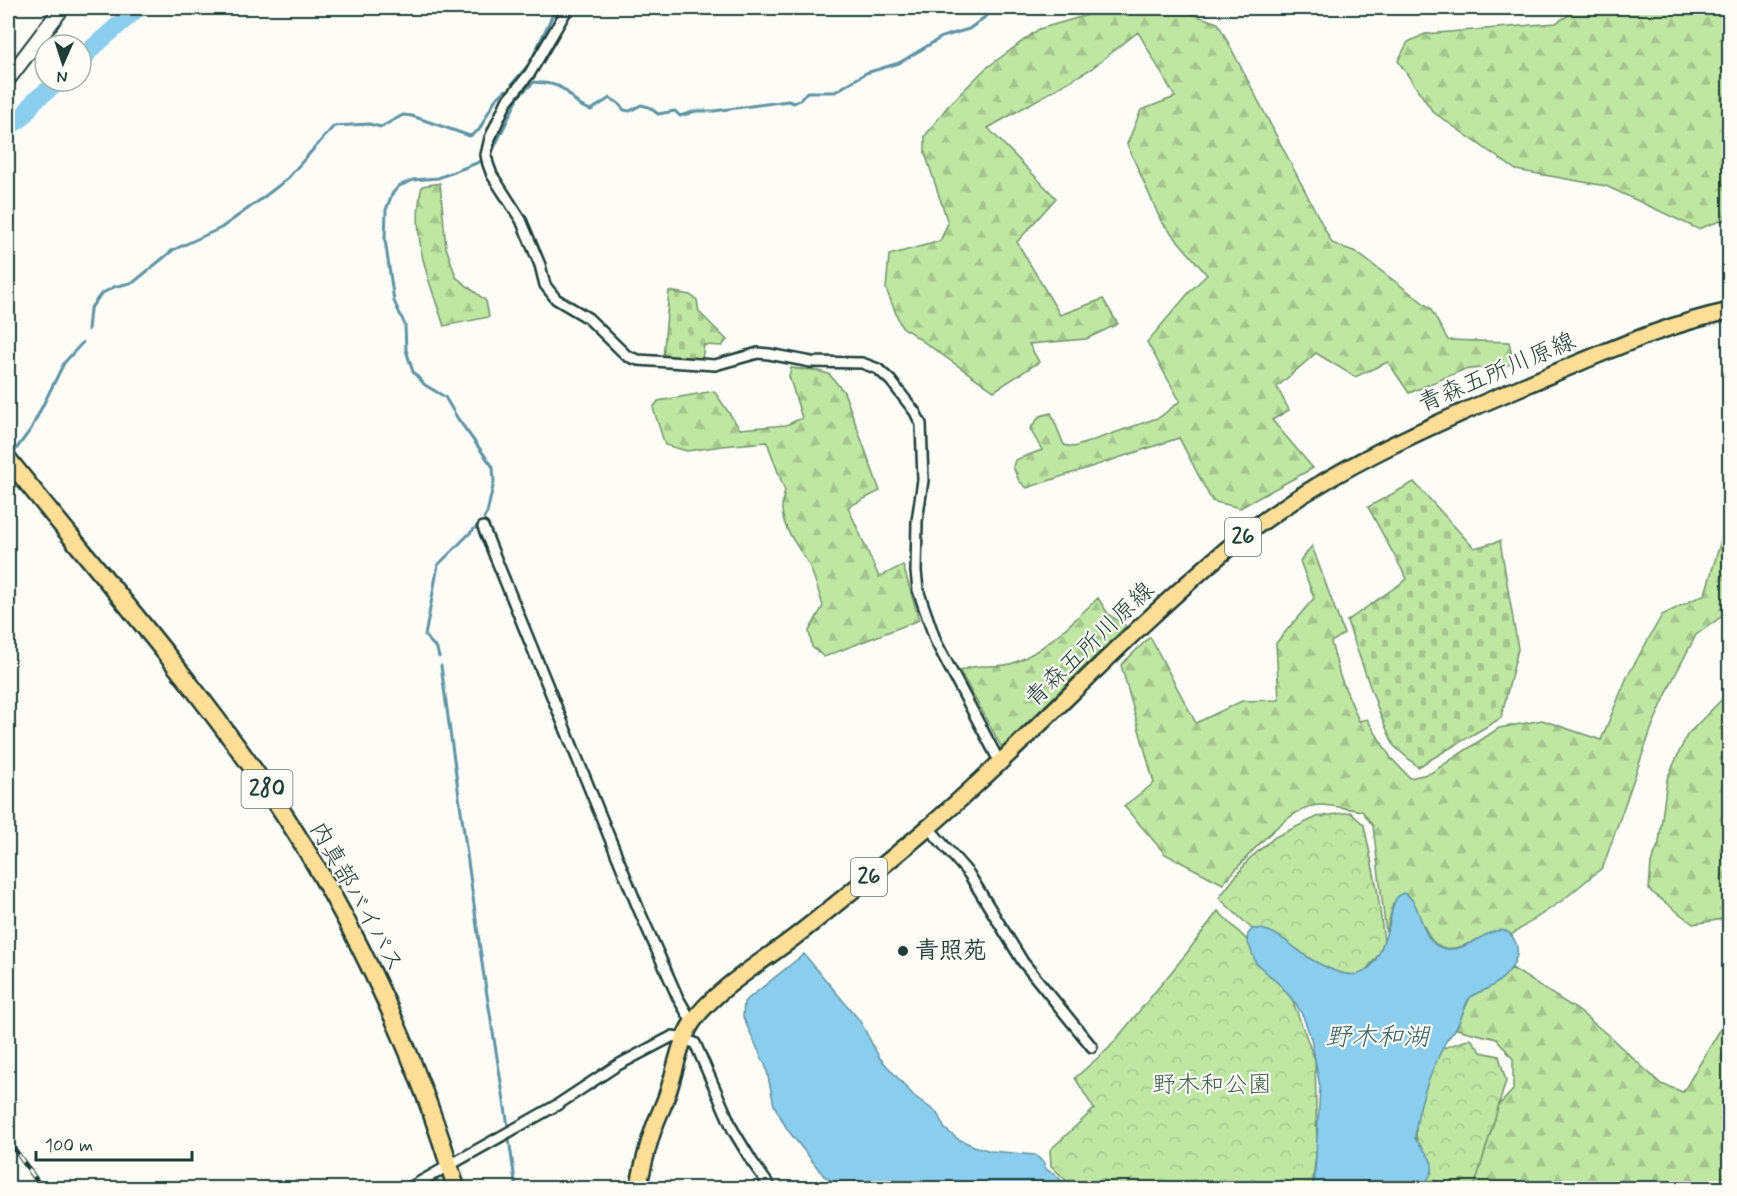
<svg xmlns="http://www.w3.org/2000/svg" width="1737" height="1196" font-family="Mynerve,'Klee One',sans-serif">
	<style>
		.forest { fill: url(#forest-firs); stroke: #6f926b; stroke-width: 1.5 }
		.cemetery { fill: url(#cemetery-stones); stroke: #6f926b; stroke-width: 1.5 }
		.park { fill: url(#park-crowns); stroke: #6f926b; stroke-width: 1.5 }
		.water { fill: #8bcdec; stroke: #6093a2; stroke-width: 1.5 }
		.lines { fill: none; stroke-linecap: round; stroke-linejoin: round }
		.stream { stroke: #6093a2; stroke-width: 3 }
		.river { stroke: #8bcdec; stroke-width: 18 }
		.minor-casing { stroke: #1f3d34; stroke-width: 14 }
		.secondary-casing { stroke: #1f3d34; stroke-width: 18 }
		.primary-casing { stroke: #1f3d34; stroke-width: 20 }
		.trunk-casing { stroke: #1f3d34; stroke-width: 21 }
		.minor { stroke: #fdfcf7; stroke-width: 9 }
		.secondary { stroke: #fdfcf7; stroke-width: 14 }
		.primary { stroke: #fdde96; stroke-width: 15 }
		.trunk { stroke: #fdde96; stroke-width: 16 }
		.rail-casing { stroke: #1f3d34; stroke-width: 5 }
		.rail { stroke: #fdfcf7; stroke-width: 3; stroke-dasharray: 9; stroke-linecap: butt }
		.poi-dot { fill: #1f3d34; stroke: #fdfcf7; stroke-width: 2 }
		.labels { text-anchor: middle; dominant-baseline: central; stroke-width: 4.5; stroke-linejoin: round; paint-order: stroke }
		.shield { fill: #fdfcf7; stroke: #62766e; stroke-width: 1.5 }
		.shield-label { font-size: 22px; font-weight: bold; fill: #1f3d34 }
		.street-label { font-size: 24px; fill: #1f3d34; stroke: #fdfcf7 }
		.poi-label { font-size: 24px; font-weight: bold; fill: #1f3d34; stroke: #fdfcf7; text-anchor: start }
		.park-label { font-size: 24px; fill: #3f5f4a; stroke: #fdfcf7 }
		.water-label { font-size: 26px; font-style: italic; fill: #3a6162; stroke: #fdfcf7 }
	</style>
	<defs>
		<pattern id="forest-firs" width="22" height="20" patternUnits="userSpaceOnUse" patternTransform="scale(1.5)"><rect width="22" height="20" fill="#bfe6a2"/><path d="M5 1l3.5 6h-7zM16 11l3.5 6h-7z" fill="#a4c68c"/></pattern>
		<pattern id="cemetery-stones" width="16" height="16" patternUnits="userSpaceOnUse" patternTransform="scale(1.5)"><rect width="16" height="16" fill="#bfe6a2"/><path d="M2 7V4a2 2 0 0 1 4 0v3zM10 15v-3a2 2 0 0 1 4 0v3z" fill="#a4c68c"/></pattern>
		<pattern id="park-crowns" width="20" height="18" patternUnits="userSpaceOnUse" patternTransform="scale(1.5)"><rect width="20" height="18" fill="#bfe6a2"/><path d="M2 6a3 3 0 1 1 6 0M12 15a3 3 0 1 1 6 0" fill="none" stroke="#a4c68c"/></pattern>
	</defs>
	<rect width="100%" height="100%" fill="#fdfcf7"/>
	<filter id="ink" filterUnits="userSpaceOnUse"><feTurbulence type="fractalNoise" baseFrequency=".0167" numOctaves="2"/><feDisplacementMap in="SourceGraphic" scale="12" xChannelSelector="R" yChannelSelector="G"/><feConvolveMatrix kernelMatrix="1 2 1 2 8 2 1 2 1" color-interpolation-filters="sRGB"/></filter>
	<g filter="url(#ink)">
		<path class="forest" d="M1112 8H1174L1218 23 1332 243 1356 252 1430 308 1448 340 1509 342 1514 364 1463 370 1409 393 1388 362 1355 377 1316 353 1277 387 1289 410 1272 420 1313 468 1240 508 1212 501 1179 438 1027 488 1019 481 1013 467 1015 460 1042 450 1030 429 1040 416 1051 413 1064 445 1074 447 1160 417 1180 401 1147 342 1192 289 1207 275 1161 221 1127 144 1141 110 1175 97 1138 32 1091 69 988 128 1056 198 1017 242 1060 315 1103 299 1118 324 1086 339 1029 344 1039 362 994 391 901 326 886 289 889 255 940 241 948 223 925 153V136L947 107 985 69 1039 29Z
			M1580 8H1729V218L1698 229 1606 186 1516 170 1433 112 1398 61 1408 42 1425 34 1556 23Z
			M440 183 446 247 456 277 486 301 489 317 444 326C428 278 410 237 422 186Z
			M791 368 814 370 829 374 844 392 880 491 848 507 879 577 903 565 919 620 824 657 812 647 809 631 823 606C819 593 815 578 809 565 795 540 774 522 785 491L767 442 722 446 687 451 665 445 653 408 658 401 714 391 740 429 786 425 802 418 789 376Z
			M1729 520V611L1696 635 1672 681 1652 727 1603 867 1563 900 1511 935C1492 923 1468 952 1445 948 1425 943 1429 927 1418 918 1411 912 1401 909 1393 905L1386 933 1373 826 1362 811C1348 809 1333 805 1320 805 1288 805 1243 862 1223 884L1165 854 1124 806 1154 783 1121 665 1150 637 1196 723 1242 701 1279 700 1276 643 1314 598 1300 561 1312 546 1344 634 1331 642 1340 676 1359 721 1367 719 1391 758 1410 778 1431 773 1499 728 1542 720 1601 740 1627 677 1662 615 1705 594 1722 537Z
			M1098 598 1108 614 1126 626 1002 748 960 671C977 662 999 670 1016 662 1048 648 1073 621 1098 598Z
			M1729 692V918L1693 924 1649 890 1651 863 1659 843 1667 779 1687 735Z
			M1512 968 1579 1011 1608 1035 1661 1084 1683 1092 1729 1015 1730 1188H1424L1421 1149 1415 1138 1418 1111 1483 1122 1513 1090V1059L1497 1039 1456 1029 1470 997 1502 978Z"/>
		<path class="cemetery" d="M669 291 690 295 697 300 699 312 727 340 722 346 704 345 702 361 663 358Z
			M1414 482 1474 548 1500 541 1518 649 1501 718 1418 767 1394 746 1378 709 1347 621 1407 579 1368 507Z"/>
		<path class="park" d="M1350 812 1364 825 1377 888 1384 941 1380 953 1363 974 1345 986 1305 955 1252 929 1219 898 1249 859 1275 837 1317 817Z
			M1218 911 1247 940 1292 999 1315 1060 1317 1146 1312 1188H1074L1051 1166 1050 1150 1094 1109 1075 1078 1109 1048 1186 954Z
			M1471 1039 1481 1052 1499 1056 1506 1081 1474 1188H1423C1424 1167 1417 1153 1416 1133 1415 1102 1428 1078 1440 1049Z"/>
		<path class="water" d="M1403 893C1421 898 1419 934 1436 945 1461 961 1486 925 1506 931 1510 933 1513 937 1515 941 1518 947 1518 952 1516 958 1511 973 1499 983 1485 990 1479 992 1472 994 1469 999 1463 1008 1462 1019 1456 1028 1453 1034 1448 1037 1445 1043 1431 1072 1417 1105 1415 1138 1421 1148 1435 1159 1432 1171 1430 1179 1424 1181 1424 1188H1314L1320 1087 1311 1038 1303 1016 1296 1004 1282 987 1256 963 1247 940 1248 934 1252 929C1277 926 1295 952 1316 962 1349 980 1370 983 1383 943 1386 934 1390 925 1391 916 1393 907 1393 898 1403 893Z
			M804 954 860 1021 879 1057 914 1096 937 1113 945 1129 958 1139 974 1146 991 1151 1035 1155 1043 1162 1047 1170 1055 1174 1069 1188H845L824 1176 787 1129 774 1105 766 1067 743 1017 744 1002Z"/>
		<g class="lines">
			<path class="stream" d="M512 84 530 63 556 8
				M491 154 519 96 534 82C544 83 554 83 563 89 575 97 574 106 591 110L610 98 618 103 624 110 630 111 641 105 649 107 658 114 675 111 680 116 696 111H714L788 101 794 103 800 100 807 92H835L866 73 899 63 942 37 969 29 997 8
				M482 161 438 178 413 180 399 186 392 194 386 210 385 240 394 301 405 325 406 350 413 372 425 385 445 397 458 419 493 467 494 482 487 513 484 518
				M88 330 90 309 101 294 114 287 134 282 173 250 221 228 260 200 286 180 334 126 369 124 381 127 403 115 412 116 470 136 479 130 495 100 506 90
				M14 452 31 429 64 363 83 342
				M439 657 437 649 425 636 438 565 477 526
				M441 666 483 970 508 1126
				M509 1139 516 1188"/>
			<path class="river" d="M81 63 90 50 138 8
				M8 127 22 118 35 100 60 81"/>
			<g class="minor-casing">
				<path id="minor" d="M568 8 530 73 507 101 490 138 486 155 488 164 492 175 521 220 540 265 545 285 556 299 588 318 627 356 638 360 715 365 758 353 769 354 811 362 862 363 878 369 891 381 915 412 921 424 923 480 917 521 916 571 918 590 936 642 999 761
					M483 527 639 910 678 998 692 1022
					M928 827 969 874 1023 962 1092 1047
					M409 1188 557 1105 616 1066 673 1036 695 1043 733 1130 753 1163 771 1188"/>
			</g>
			<g class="secondary-casing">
				<path id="secondary" d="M8 79 62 8"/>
			</g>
			<g class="primary-casing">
				<path id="primary" d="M638 1188C643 1167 647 1146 655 1125 659 1114 665 1103 668 1092 676 1069 679 1043 692 1023 712 992 762 962 792 939 836 905 879 869 922 833 1027 743 1120 639 1226 550 1322 470 1438 422 1552 374 1610 350 1667 324 1730 311"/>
			</g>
			<g class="trunk-casing">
				<path id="trunk" d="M8 459C91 563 179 664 256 773 341 893 415 1047 456 1188"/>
			</g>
			<use href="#minor" class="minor"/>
			<use href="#secondary" class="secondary"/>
			<use href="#primary" class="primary"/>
			<use href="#trunk" class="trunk"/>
			<g class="rail-casing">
				<path id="rail" d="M8 1140 42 1188"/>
			</g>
			<use href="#rail" class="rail"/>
		</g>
	</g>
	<circle class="poi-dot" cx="903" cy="951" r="6"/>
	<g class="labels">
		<g class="shield">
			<rect x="1225" y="518" width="36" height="38" rx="4.5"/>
			<rect x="241.5" y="770" width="51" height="38" rx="4.5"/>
			<rect x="851" y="858" width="36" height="38" rx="4.5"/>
		</g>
		<g class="shield-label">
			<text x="1243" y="537">26</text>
			<text x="267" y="789">280</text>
			<text x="869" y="877">26</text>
		</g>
		<g class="street-label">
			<text transform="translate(1497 373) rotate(-23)">青森五所川原線</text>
			<text transform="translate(1090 645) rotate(-44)">青森五所川原線</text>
			<text transform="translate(356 897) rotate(61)">内真部バイパス</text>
		</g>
		<g class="poi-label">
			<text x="915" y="951">青照苑</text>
		</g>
		<g class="park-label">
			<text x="1212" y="1085">野木和公園</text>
		</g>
		<g class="water-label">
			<text x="1377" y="1038">野木和湖</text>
		</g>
	</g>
	<rect width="1737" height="1196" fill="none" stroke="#fdfcf7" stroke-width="30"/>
	<rect x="15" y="15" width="1707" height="1166" fill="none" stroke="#1f3d34" stroke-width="2" filter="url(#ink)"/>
	<g transform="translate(63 63) rotate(183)"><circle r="28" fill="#fdfcf7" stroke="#a4b0a9" stroke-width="1.5"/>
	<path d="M0-4.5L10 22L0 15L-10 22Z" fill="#1f3d34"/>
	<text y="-9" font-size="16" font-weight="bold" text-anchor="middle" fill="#1f3d34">N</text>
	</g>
	<path d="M36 1151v9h156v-9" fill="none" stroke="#1f3d34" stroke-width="3"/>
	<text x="45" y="1151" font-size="18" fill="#1f3d34" stroke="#fdfcf7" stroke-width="4.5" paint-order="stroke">100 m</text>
</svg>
